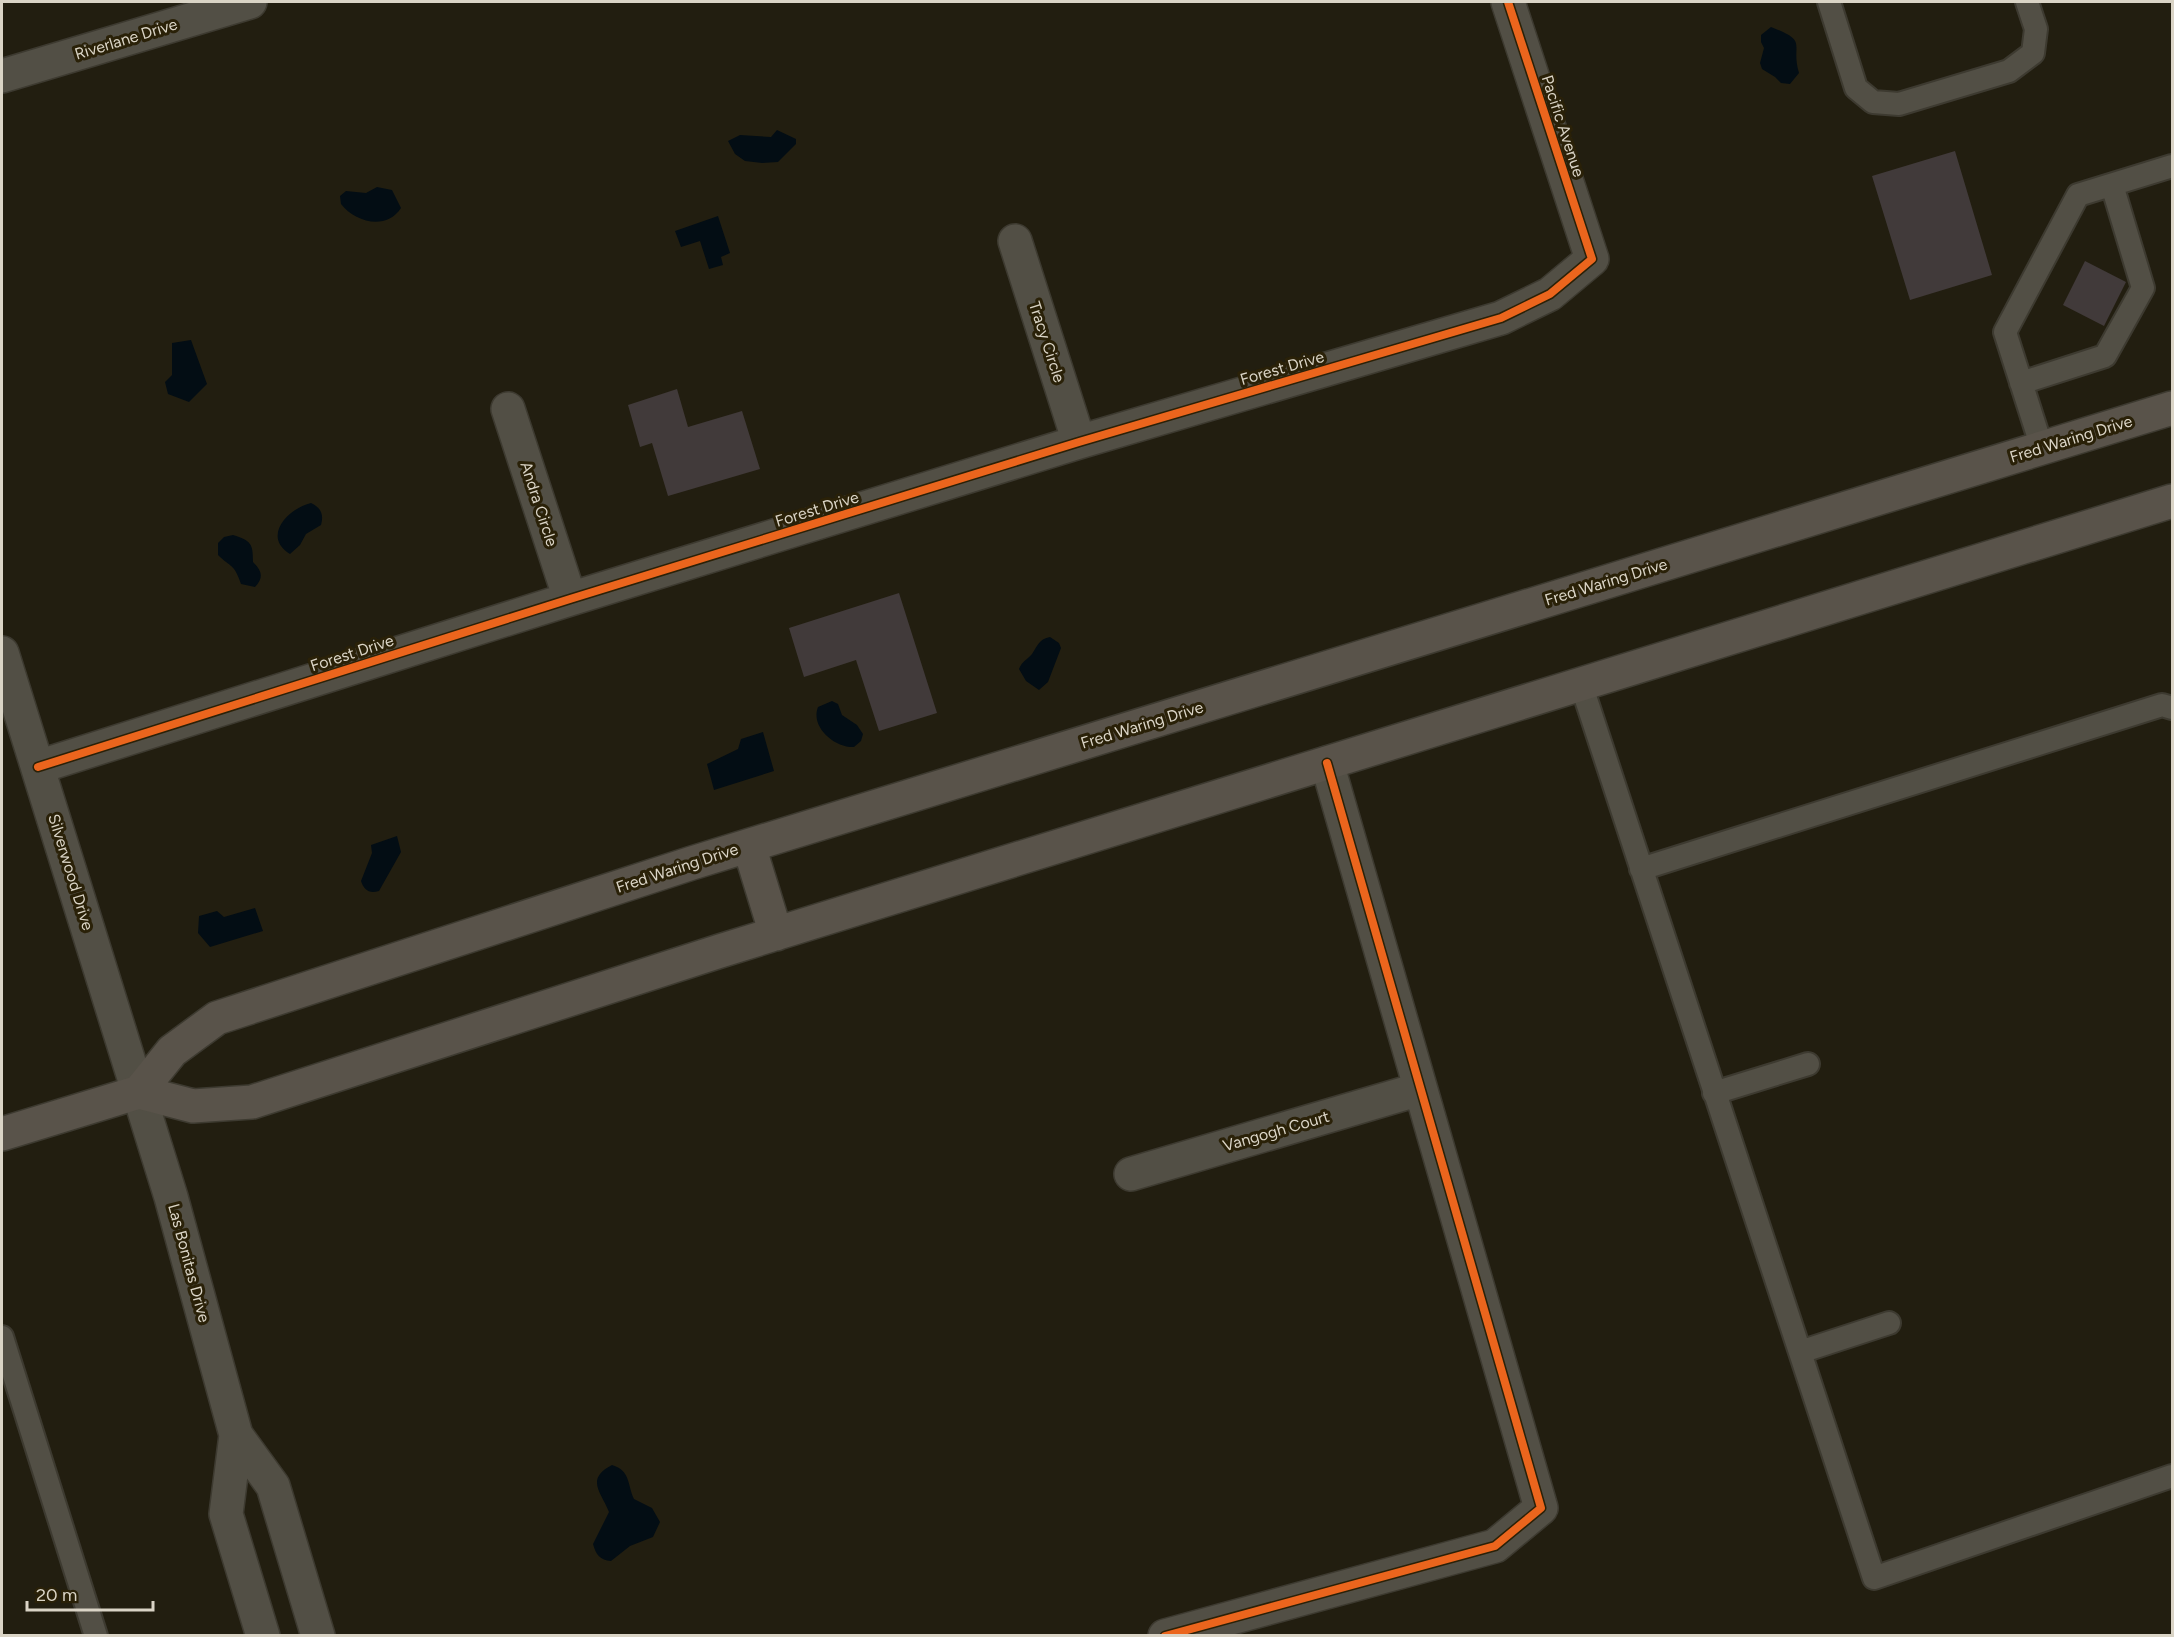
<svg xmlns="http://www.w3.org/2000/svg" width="2174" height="1637" font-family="Figtree,sans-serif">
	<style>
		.water { fill: #030d14 }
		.building { fill: #413a3a }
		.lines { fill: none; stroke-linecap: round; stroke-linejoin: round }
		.lane-casing { stroke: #3d3a30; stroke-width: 26 }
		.street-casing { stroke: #3d3a30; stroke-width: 36 }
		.secondary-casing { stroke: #3d3a30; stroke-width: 36 }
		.lane { stroke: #524f45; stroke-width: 22 }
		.street { stroke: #524f45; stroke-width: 33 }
		.secondary { stroke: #59534a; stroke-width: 33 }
		.cycleway-casing { stroke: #2a2108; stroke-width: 11 }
		.cycleway { stroke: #eb651d; stroke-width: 8 }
		.labels { text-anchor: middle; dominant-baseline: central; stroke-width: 6; stroke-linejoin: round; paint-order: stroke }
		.street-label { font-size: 16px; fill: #dad4c6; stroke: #2a2108 }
	</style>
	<rect width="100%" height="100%" fill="#221e10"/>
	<path class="water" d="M1771 27C1810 42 1790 43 1799 73L1790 84 1781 83 1775 77 1762 69 1760 63 1764 48 1761 42V35Z
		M777 130 796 139V144L778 162 762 163 745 161 735 154 728 141 740 135 771 137Z
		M377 187 392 190 401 208C386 231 355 222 341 204L340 196 346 191 366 193Z
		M718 216 730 253 721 257 723 265 709 269 700 241 681 247 675 231Z
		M191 340 207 384 189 402 168 394 165 382 172 375V343Z
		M311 503C321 508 324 514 321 525L306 534 300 545 290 554C262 537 287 509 311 503Z
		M233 535C251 541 253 543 253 562 262 571 264 577 255 587L241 584C234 563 231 568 218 555V543L224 537Z
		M1050 637 1059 643 1061 648 1048 682 1039 690 1026 681 1019 669C1023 660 1026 661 1032 654 1038 645 1039 639 1050 637Z
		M832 701 838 704 842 715 857 725 863 734 861 741 854 747C835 748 810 727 818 707Z
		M763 732 774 771 714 790 707 764 738 749 741 739Z
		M397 836 401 852 379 891C369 894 364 890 361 881L372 853 371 845Z
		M255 908 263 931 210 947 198 933 199 916 217 911 224 917Z
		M612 1465C631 1471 627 1484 634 1499L652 1508 660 1522 653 1537 630 1546 611 1561C600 1560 596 1555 593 1544L609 1512C601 1492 585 1479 612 1465Z"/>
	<path class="building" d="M1955 151 1992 275 1910 300 1872 176Z
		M2085 261 2126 282 2104 326 2063 305Z
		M677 389 688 427 742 411 760 469 668 496 652 443 640 447 628 405Z
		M899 593 937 713 879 731 856 660 804 677 789 628Z"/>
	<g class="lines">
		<g class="lane-casing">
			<path id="lane" d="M1829 2 1856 88 1873 102 1899 104 2009 71 2033 53 2036 29 2027 2
				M2021 383 2105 356 2143 288 2112 185
				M2042 448 2005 332 2078 195 2172 166
				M1581 684 1874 1578 2172 1476
				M1641 869 2162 705 2172 708
				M1714 1093 1808 1064
				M2 1337 96 1636
				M1800 1352 1889 1323"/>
		</g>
		<g class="street-casing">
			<path id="street" d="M2 76 250 2
				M1015 241 1079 442
				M508 409 570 599
				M2 653 171 1197 236 1435 273 1486 318 1636
				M38 767 570 599 1079 442 1501 318 1550 294 1592 259 1508 2
				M1131 1174 1420 1089
				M236 1435 226 1514 263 1636
				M1165 1636 1495 1546 1541 1508 1327 763"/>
		</g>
		<g class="secondary-casing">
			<path id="secondary" d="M749 846 776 934
				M139 1092 172 1051 217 1018 692 863 2172 408
				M2 1134 139 1092 193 1106 252 1102 720 951 2172 501"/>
		</g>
		<use href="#lane" class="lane"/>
		<use href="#street" class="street"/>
		<use href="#secondary" class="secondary"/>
		<g class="cycleway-casing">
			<path id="cycleway" d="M38 767 570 599 1079 442 1501 318 1550 294 1592 259 1508 2
				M1165 1636 1495 1546 1541 1508 1327 763"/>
		</g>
		<use href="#cycleway" class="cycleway"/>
	</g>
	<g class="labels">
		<g class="street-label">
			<text transform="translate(126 39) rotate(-17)">Riverlane Drive</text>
			<text transform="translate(1563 126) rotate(72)">Pacific Avenue</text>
			<text transform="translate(1047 342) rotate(72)">Tracy Circle</text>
			<text transform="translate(1282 368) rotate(-16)">Forest Drive</text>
			<text transform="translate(2071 439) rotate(-17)">Fred Waring Drive</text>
			<text transform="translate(539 504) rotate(72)">Andra Circle</text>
			<text transform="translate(817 509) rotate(-17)">Forest Drive</text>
			<text transform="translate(1606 582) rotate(-17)">Fred Waring Drive</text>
			<text transform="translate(352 653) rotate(-18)">Forest Drive</text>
			<text transform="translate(1142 725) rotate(-17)">Fred Waring Drive</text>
			<text transform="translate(677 868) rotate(-18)">Fred Waring Drive</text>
			<text transform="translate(71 872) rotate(73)">Silverwood Drive</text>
			<text transform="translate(1276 1131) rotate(-16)">Vangogh Court</text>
			<text transform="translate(189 1263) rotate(75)">Las Bonitas Drive</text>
		</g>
	</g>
	<rect width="2174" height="1637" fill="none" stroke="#dad4c6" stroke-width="6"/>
	<path d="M27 1601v9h126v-9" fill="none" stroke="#dad4c6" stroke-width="3"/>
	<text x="36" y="1601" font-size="18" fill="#dad4c6" stroke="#2a2108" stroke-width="4.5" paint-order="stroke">20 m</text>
</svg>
